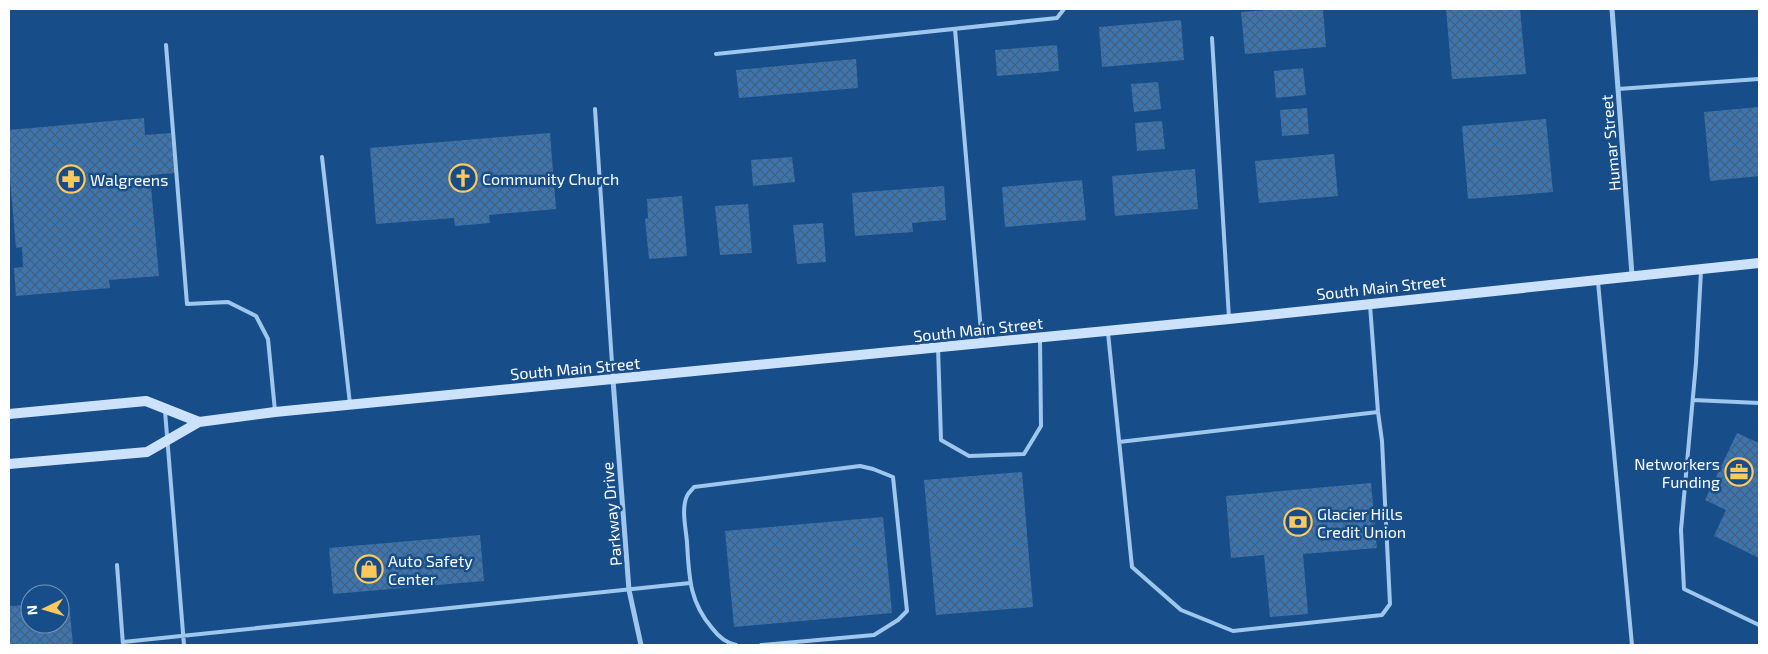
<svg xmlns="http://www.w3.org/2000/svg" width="1768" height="654" font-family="'Exo 2',sans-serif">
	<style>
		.building { fill: url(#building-cross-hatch) }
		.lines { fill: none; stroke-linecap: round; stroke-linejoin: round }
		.service { stroke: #9fc7ee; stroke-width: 4 }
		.minor { stroke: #9fc7ee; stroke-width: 5 }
		.secondary { stroke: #cce2fa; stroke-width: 10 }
		.labels { text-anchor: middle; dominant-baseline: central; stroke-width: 5; stroke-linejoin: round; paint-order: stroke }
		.street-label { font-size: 16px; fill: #fff; stroke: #174e89 }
		.poi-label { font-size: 16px; fill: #fff; stroke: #174e89; text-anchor: start }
	</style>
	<defs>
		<pattern id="building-cross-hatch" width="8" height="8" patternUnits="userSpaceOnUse" patternTransform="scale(1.25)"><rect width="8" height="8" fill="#3c75b0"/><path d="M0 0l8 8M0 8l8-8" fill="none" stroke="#44607e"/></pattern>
	</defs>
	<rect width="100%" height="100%" fill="#174e89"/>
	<path class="building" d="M1284 9H1323L1326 47 1245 54 1241 12Z
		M1446 9H1520L1526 74 1452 79Z
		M1181 20 1184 60 1102 67 1099 27Z
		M1057 45 1059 71 997 76 995 50Z
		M856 59 858 88 739 98 736 70Z
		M1303 68 1306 95 1276 98 1274 71Z
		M1158 82 1161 109 1134 112 1131 84Z
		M1759 107V176L1710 181 1704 112Z
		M1307 108 1309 134 1282 136 1280 110Z
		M144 118 145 135 171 133 175 173 150 175 159 276 109 280 110 288 16 296 14 268 23 267 22 247 16 248 9 167V130Z
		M1546 119 1553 192 1468 199 1462 126Z
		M1162 121 1165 149 1137 151 1135 123Z
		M550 133 556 209 489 215 490 223 455 226 454 218 376 224 370 148Z
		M1334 154 1338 196 1259 203 1255 161Z
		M792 157 795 182 753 186 751 160Z
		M1195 169 1198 209 1115 216 1112 176Z
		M1082 180 1086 220 1005 227 1002 187Z
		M944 186 946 220 912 223 913 232 855 236 852 193Z
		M682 196 687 256 649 259 645 219 648 218 647 199Z
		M748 204 752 253 720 255 715 206Z
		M823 223 826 262 797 264 793 225Z
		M1737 433 1759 443V558L1714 536 1726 510 1705 500Z
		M1022 472 1033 607 936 615 924 480Z
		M1371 483 1377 548 1303 554 1308 614 1270 617 1264 555 1231 558 1226 496Z
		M883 517 892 613 734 627 725 531Z
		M480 535 484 581 333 594 329 548Z
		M60 602H69L73 645H9V606L30 605V624H60Z"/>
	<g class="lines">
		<path class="service" d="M955 29 982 343
			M1212 38 1229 318
			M166 45 187 304 228 302 256 316 268 339 275 411
			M716 54 1057 18 1064 9
			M1618 89 1759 79
			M595 109 613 378
			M322 157 350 404
			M1701 271 1696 363 1681 530 1684 589 1759 625
			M1598 282 1632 645
			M1108 333 1132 567 1181 610 1233 631 1382 615 1390 604 1382 441 1378 412 1370 305
			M938 347 941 440 969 456 1024 454 1041 426 1040 339
			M1693 400 1759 403
			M165 411 184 645
			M1119 442 1378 412
			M117 565 123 645
			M123 642 690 583
			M736 645C726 643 718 636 712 628 689 601 689 576 687 542 686 529 681 509 687 496 688 493 692 490 694 487L860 466 873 469 893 477 907 611 898 620 874 635 761 645"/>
		<path class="minor" d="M1612 9 1632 275
			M613 380 629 590 641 645"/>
		<path class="secondary" d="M9 414 146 401 199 422
			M9 464 147 452 199 422 275 412 1229 319 1759 263"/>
	</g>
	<defs>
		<g id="church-ring" transform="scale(1.4375)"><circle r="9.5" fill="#174e89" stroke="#ffc85c" stroke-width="1.5"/><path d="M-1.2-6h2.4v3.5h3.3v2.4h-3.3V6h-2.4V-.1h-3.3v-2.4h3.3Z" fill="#ffc85c"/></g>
		<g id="pharmacy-ring" transform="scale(1.4375)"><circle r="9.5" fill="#174e89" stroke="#ffc85c" stroke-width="1.5"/><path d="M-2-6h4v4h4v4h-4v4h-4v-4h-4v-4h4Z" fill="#ffc85c"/></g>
		<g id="office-ring" transform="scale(1.4375)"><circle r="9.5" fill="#174e89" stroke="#ffc85c" stroke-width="1.5"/><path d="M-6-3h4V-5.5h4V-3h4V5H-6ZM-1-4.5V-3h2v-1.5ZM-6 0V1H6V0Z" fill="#ffc85c"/></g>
		<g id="bank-ring" transform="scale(1.4375)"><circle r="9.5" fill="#174e89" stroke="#ffc85c" stroke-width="1.5"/><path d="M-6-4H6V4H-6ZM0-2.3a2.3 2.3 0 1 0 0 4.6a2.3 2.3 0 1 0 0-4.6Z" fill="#ffc85c"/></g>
		<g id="shop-ring" transform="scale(1.4375)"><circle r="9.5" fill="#174e89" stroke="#ffc85c" stroke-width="1.5"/><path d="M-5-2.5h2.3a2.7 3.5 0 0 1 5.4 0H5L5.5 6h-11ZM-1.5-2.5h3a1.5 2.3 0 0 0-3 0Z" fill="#ffc85c"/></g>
	</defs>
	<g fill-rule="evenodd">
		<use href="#church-ring" x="463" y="178"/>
		<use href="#pharmacy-ring" x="71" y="179"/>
		<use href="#office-ring" x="1739" y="472"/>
		<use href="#bank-ring" x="1298" y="522"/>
		<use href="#shop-ring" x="369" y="569"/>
	</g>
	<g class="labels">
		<g class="street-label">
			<text transform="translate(1610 143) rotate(-95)">Humar Street</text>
			<text transform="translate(1381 287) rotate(-6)">South Main Street</text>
			<text transform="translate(978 329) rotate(-6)">South Main Street</text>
			<text transform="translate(575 368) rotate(-5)">South Main Street</text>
			<text transform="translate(611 514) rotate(-95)">Parkway Drive</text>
		</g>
		<g class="poi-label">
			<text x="482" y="178">Community Church</text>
			<text x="90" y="179">Walgreens</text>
			<text x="1720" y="463" text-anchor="end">Networkers<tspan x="1720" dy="18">Funding</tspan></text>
			<text x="1317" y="513">Glacier Hills<tspan x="1317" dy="18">Credit Union</tspan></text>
			<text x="388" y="560">Auto Safety<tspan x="388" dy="18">Center</tspan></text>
		</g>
	</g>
	<rect width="1768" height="654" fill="none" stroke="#ffffff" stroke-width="20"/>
	<g transform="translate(45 609) rotate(265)"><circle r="24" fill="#174e89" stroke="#7495b8"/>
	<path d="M0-4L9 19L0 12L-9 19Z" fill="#ffc85c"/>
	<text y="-8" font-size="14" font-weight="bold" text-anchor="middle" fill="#ffffff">N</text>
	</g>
</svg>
